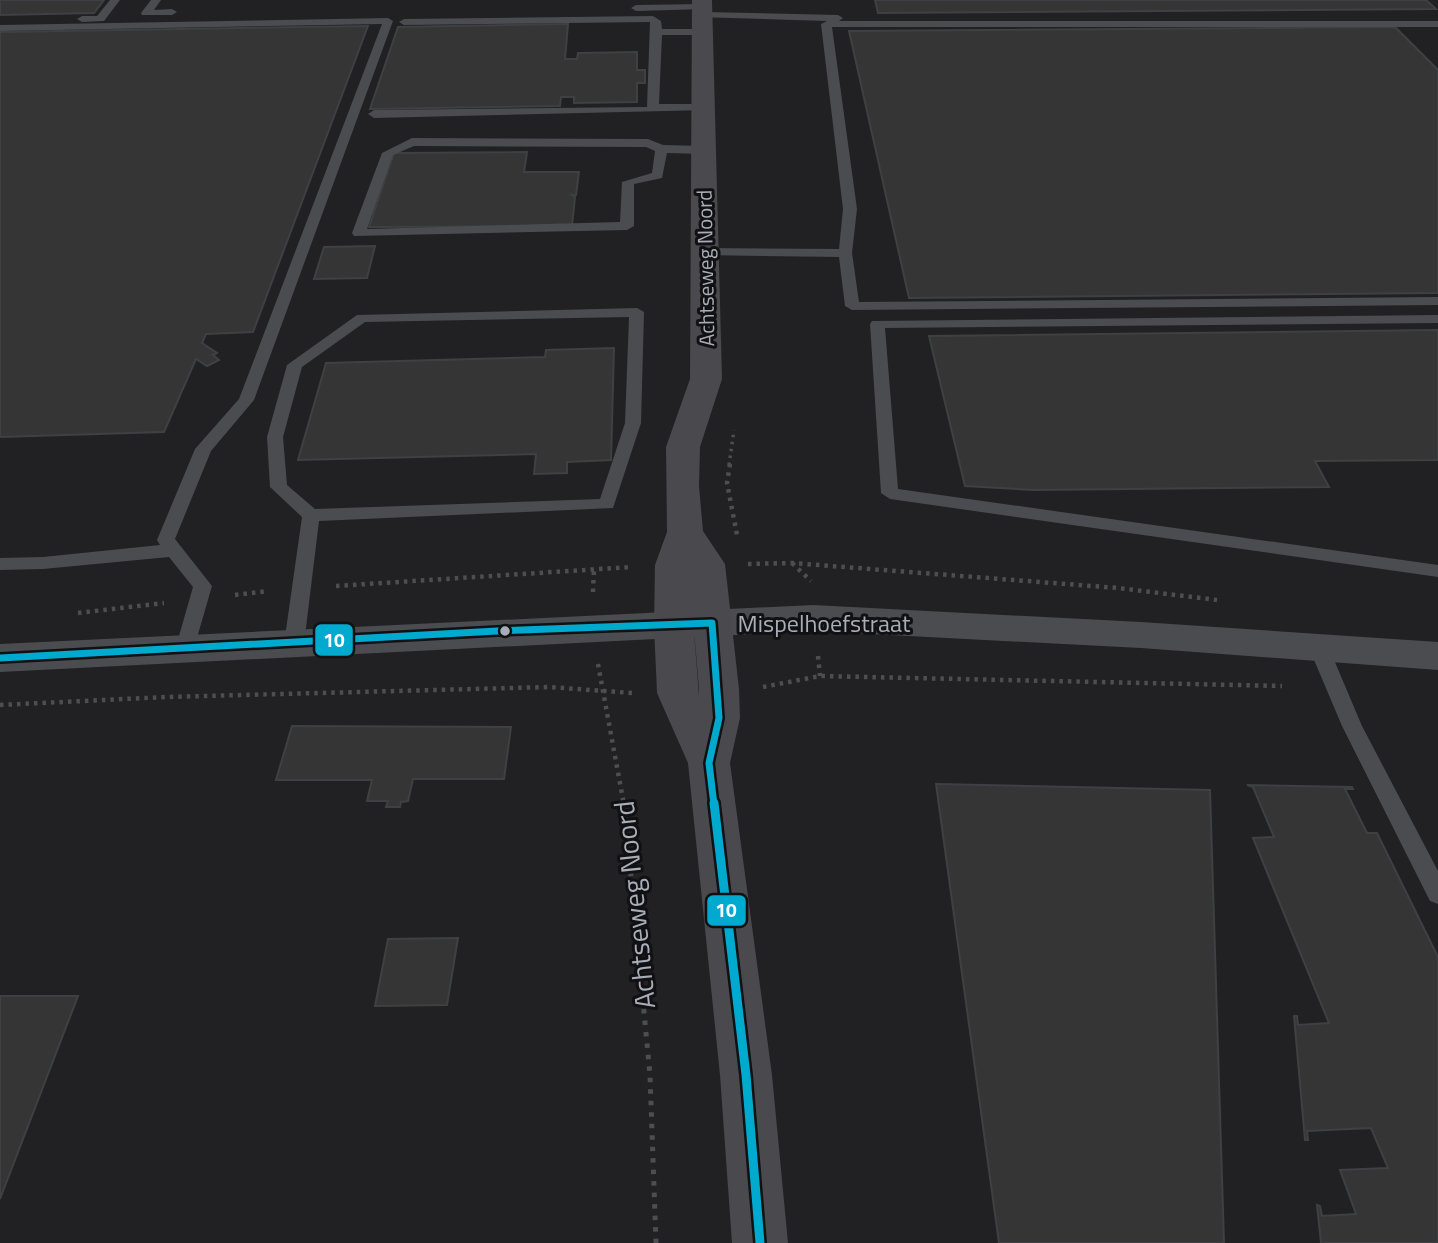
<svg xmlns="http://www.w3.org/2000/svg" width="1438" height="1243" font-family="'Titillium Web',sans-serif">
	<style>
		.built { fill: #212123 }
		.building { fill: #353536; stroke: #3f4043; stroke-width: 2 }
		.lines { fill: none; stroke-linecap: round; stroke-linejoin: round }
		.path-far2 { stroke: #4d4e52; stroke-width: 3.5; stroke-dasharray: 2.5 4.5; stroke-linecap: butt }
		.path-far1 { stroke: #4d4e52; stroke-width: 4.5; stroke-dasharray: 3.5 5; stroke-linecap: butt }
		.path { stroke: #4d4e52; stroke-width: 5; stroke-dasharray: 4.5 7; stroke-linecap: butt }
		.lane { fill: #4b4c50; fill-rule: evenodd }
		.street { fill: #4b4c50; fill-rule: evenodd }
		.secondary { fill: #4a4a4e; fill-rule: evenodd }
		.bus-1-far1-casing { stroke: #111113; stroke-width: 12 }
		.bus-1-casing { stroke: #111113; stroke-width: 14 }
		.bus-1-far1 { stroke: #00a9ce; stroke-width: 7 }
		.bus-1 { stroke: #00a9ce; stroke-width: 9 }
		.bus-dot { fill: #a8adb8; stroke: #111113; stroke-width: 2.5 }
		.labels { text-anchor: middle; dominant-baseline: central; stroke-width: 6; stroke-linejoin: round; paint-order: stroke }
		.far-street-label { font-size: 21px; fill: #a8adb8; stroke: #111113 }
		.street-label { font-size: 24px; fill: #a8adb8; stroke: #111113 }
		.near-street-label { font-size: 28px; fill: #a8adb8; stroke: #111113 }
		.line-badge { stroke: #111113; stroke-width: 2.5 }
		.badge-label { font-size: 19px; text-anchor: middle; font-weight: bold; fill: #fff }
	</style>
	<rect width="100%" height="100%" fill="#171717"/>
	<path class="built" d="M0 0H1438V1243H0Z"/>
	<path class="building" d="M0 0H104L94 13 0 15Z
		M875 0H1426L1436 9 878 13Z
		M568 24 565 59H577L578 53 637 52V70H645V83H637V102L574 103V97H561L560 106 370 109 398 27Z
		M368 26 253 332 206 334 202 343 217 353 213 355 219 360 207 366 196 359 164 432 0 437V32Z
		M1395 27 1438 70V293L909 298 849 31Z
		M527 152 524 172H579L576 195H572L575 197 572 226 369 227 394 153Z
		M375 246 367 278 314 279 324 247Z
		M1438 330V460L1315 461 1329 487 1033 490 965 486 929 336Z
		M614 348 611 460 567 462V473L534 474 536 454 298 460 326 363 545 357 546 350Z
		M292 726 511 727 504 779H413L408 801 401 802 400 807H386L388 801H367L372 780H276Z
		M936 784 1210 790 1224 1243H999Z
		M1247 785 1352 787 1353 789H1345L1367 833H1377L1438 957V1243H1321L1317 1205 1320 1206 1322 1216 1356 1214 1340 1170 1388 1168 1371 1128 1307 1131 1308 1140H1305L1294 1016H1297L1298 1025 1329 1023 1253 838 1274 837 1253 787Z
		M458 938 447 1005 375 1006 388 939Z
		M0 996H78L0 1199Z"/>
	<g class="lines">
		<path class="path-far2" d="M729 465 734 430"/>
		<path class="path-far1" d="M730 464 727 483 737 535
			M792 563 811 581
			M748 564 792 563 1118 588 1217 600
			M336 586 631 567
			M593 592 594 569
			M235 595 268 591
			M78 613 164 603
			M818 656 820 676
			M598 664 624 805
			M763 687 820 676 1282 686
			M0 705 166 697 550 687 632 693"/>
		<path class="path" d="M624 803 650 1075 656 1243"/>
		<path class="lane" d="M110 0H120L104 21 82 22 77 19 82 16H97Z
			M151 0H161L154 10 172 9 177 12 172 15H142L141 13Z
			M702 4 706 5V9L636 11 631 8 636 5Z
			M702 12 838 15 843 18 839 21H1438V27H832L857 209 852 253 859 302 1438 297V305L852 310 845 306 839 257 700 255V249L705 248 839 249 843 209 821 24 827 21 698 17V13Z
			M653 16 661 21 662 29H703L708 32 703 35H662L659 104H704L710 108 708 110 374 118 368 114 374 110 647 107 650 22 404 25 399 22 404 19Z
			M388 18 393 21 254 400 211 451 175 539 212 586 192 655 185 657 178 655 175 650 193 587 169 557 43 569 0 570V558L43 557 160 545 157 540 195 449 239 399 382 24 0 31V25Z
			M412 138 648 139 663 145 704 146 710 150 704 154 667 153 662 178 634 184V226L627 230 354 236 352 233 382 153ZM414 146 646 147 655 151 652 173 622 182 620 222 367 229 393 155Z
			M637 308 644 312 641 423 613 508 319 521 304 644 301 649H287L284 644 302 517 270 487 267 437 287 365 357 315ZM629 317 625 423 600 499 315 509 287 485 283 437 302 367 365 322Z
			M1438 315V323L885 328 898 489 1438 565V577L890 499 881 493 870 324 872 321Z
			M1319 641 1326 643 1329 648 1362 726 1438 871V904L1430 901 1342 726 1309 648 1312 643Z"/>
		<path class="street" d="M813 605 1141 622 1438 642V670L1141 648 813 631 0 672V644Z"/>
		<path class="secondary" d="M692 0H712L722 379 700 447 699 486 703 531 725 564 739 689 740 718 730 763 772 1075 788 1243H732L720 1075 688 763 657 693 654 626 655 565 667 532 666 447 690 379ZM692 606 699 689V696Z"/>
		<g class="bus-1-far1-casing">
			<path id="bus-1-far1" d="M0 658 497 631 712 623 719 718 709 763 714 805"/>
		</g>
		<g class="bus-1-casing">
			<path id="bus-1" d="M714 803 746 1075 760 1243"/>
		</g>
		<use href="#bus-1-far1" class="bus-1-far1"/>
		<use href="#bus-1" class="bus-1"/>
	</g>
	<circle class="bus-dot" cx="505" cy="631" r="6"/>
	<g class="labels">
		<g class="far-street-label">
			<text transform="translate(705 268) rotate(-91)">Achtseweg Noord</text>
		</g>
		<g class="street-label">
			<text x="824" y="623">Mispelhoefstraat</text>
		</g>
		<g class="near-street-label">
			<text transform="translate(634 905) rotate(-96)">Achtseweg Noord</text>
		</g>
	</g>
	<g class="line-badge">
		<rect x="314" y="623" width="40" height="34" rx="7" fill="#00a9ce"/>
		<rect x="706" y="894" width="41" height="33" rx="7" fill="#00a9ce"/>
	</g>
	<g class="badge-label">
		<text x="334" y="647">10</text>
		<text x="726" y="917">10</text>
	</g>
</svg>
